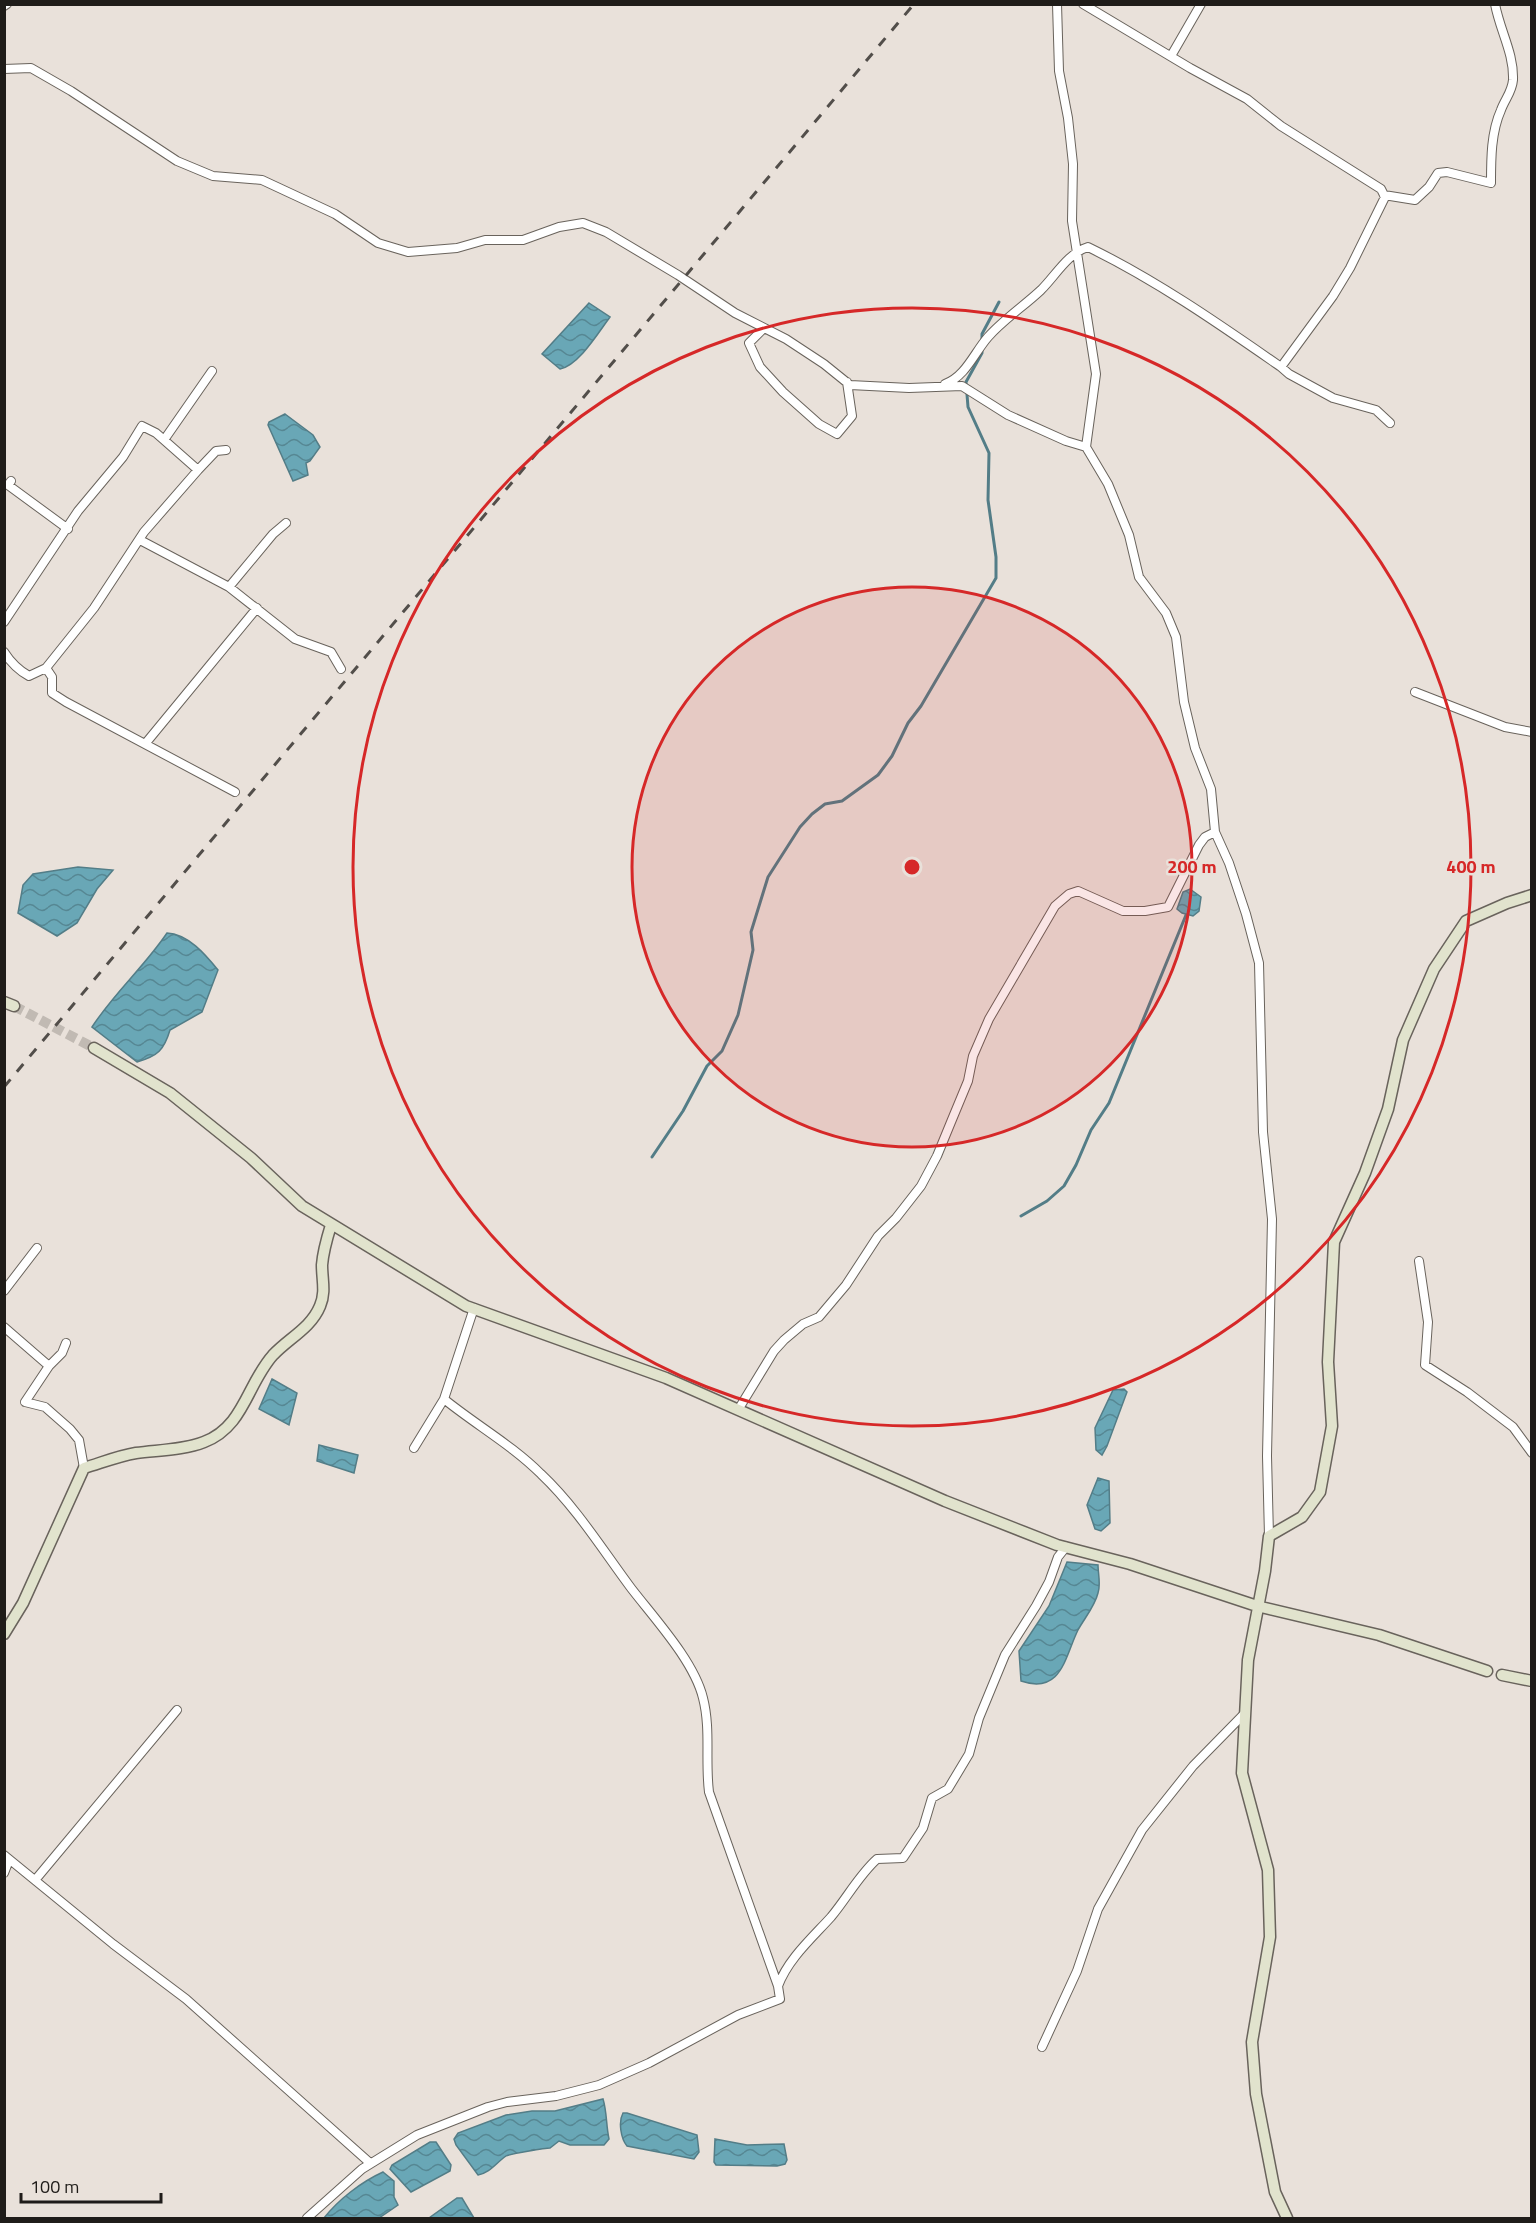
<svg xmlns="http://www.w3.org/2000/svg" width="1536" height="2223" font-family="'Titillium Web',sans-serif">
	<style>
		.water { fill: url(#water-waves); stroke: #537d87; stroke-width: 1.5 }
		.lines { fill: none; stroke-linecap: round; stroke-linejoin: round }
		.stream { stroke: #537d87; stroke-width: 3 }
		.secondary-tunnel { stroke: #c1bab3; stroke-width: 10; stroke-dasharray: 10 5; stroke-linecap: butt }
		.street-casing { stroke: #69635c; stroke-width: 10 }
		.secondary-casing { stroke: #69635c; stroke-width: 13 }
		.street { stroke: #fff; stroke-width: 8 }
		.secondary { stroke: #e1e3cd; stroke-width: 10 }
		.rail { stroke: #524e4a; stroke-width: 3; stroke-dasharray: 10 10; stroke-linecap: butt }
		.ring { fill: none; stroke: #d62828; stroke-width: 3 }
		.centre { fill: #d62828; stroke: #e9e1da; stroke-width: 3 }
		.ring-label { font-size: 18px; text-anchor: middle; font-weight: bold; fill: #d62828; stroke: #e9e1da; stroke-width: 5; stroke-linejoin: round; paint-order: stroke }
	</style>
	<defs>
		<pattern id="water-waves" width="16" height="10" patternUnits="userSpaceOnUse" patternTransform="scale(1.5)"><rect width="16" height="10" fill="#69a7b6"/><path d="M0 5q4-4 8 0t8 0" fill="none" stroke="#568793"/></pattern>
	</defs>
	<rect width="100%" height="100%" fill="#e9e1da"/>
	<path class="water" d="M589 303 610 317C598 333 579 365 560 369L542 354Z
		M285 414 313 435 320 447 310 461 306 463 308 475 293 481 268 425 269 422Z
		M78 867 113 870 97 889 77 923 57 936 18 913 23 885 33 874Z
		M1190 889 1201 897 1199 911 1193 916 1182 913 1177 909 1183 892Z
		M167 933C188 934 205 954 218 970L202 1012 170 1030C164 1050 158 1056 137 1062L92 1027C114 993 144 967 167 933Z
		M272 1379 297 1393 289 1425 259 1409Z
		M1124 1389 1127 1392 1107 1446 1102 1455 1096 1450 1095 1428 1113 1390Z
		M319 1445 358 1455 354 1473 317 1461Z
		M1098 1478 1109 1481 1110 1523 1101 1531 1095 1529 1087 1505Z
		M1067 1562 1098 1565C1098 1573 1101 1585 1098 1593 1095 1606 1084 1619 1078 1630 1065 1656 1062 1695 1021 1681L1019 1651 1049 1606Z
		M603 2099C607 2112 606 2125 609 2139L604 2145H570L559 2141 550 2148C546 2148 509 2154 506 2156 496 2163 490 2173 478 2175L456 2145 454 2139 458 2133 506 2115 532 2111H555Z
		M623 2113H627L697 2135 699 2152 694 2159 627 2146C621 2139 618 2122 623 2113Z
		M715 2139 747 2145 784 2144 787 2160 785 2164 777 2166 716 2165 714 2162Z
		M430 2142H436L451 2165 450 2171 411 2192 390 2169 392 2165Z
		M383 2172 394 2181V2197L398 2205 379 2218H324C338 2200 361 2182 383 2172Z
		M457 2198H462L474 2218H429Z"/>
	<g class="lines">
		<path class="stream" d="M982 341V334L999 302
			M652 1157 683 1111 707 1066 722 1051 738 1015 753 950 751 932 768 877 800 827 812 814 825 804 842 801 878 775 892 756 908 723 921 706 996 578V557L988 500 989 453 968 407 966 382 982 353V348
			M1021 1216 1047 1201 1064 1186 1076 1165 1091 1130 1109 1103 1186 915"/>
		<path class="secondary-tunnel" d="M14 1006 94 1048"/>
		<g class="street-casing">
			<path id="street" d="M1057 4 1059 71 1068 118 1073 164 1072 221 1096 374 1086 447
				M4 6 7 4
				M1171 56 1201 4
				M4 69 31 68 71 91 177 161 213 176 262 180 335 214 378 243 408 252 457 248 485 240H523L559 227 583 223 606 232 678 275 735 313 786 339 824 364 850 385 909 388 962 386 1008 415 1066 441 1086 447 1108 484 1129 535 1139 577 1166 613 1176 637 1184 702 1195 748 1211 789 1215 832 1229 863 1246 914 1259 963 1263 1132 1272 1219 1267 1456 1269 1536
				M1384 195 1415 200 1429 187 1438 173 1447 172 1491 183C1491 159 1491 132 1501 110 1505 99 1512 92 1513 80 1514 53 1500 31 1495 4
				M764 328 749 343 760 367 783 392 819 424 837 434 852 416 847 382
				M1281 367 1289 374 1333 398 1376 410 1390 423
				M945 384C966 376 974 353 988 337 1004 319 1024 306 1041 290 1056 275 1068 253 1088 247 1156 280 1219 324 1281 367L1333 296 1350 268 1385 197 1381 189 1281 126 1247 99 1190 68 1083 4
				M198 470 216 451 226 450
				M11 481 8 485 68 529
				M140 540 229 587 295 639 331 652 341 669
				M229 587 273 534 286 523
				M4 622 78 511 123 457 142 426 156 433 164 440
				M4 652C11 663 18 670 29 676L46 668 52 677V693L66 702 235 792
				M46 668 94 608 144 532 198 470 164 440 212 371
				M1415 692 1505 727 1532 732
				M145 744 257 608
				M1419 1261 1428 1322 1425 1365 1467 1392 1513 1427 1532 1453
				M4 1291 37 1248
				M4 1327 49 1366
				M66 1343 62 1353 49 1366 25 1402 45 1407 70 1429 79 1440 84 1468
				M738 1410 774 1351 784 1340 803 1324 819 1317 846 1285 878 1236 896 1218 921 1186 937 1156 951 1122 968 1081 973 1056 989 1019 1055 906 1069 894 1078 891 1123 911H1145L1168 907 1199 845 1205 837 1215 832
				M414 1448 444 1399 474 1308
				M4 1855 113 1944 186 1999 370 2163
				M4 1873 9 1860
				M36 1879 177 1710
				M778 1986C788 1959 812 1938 831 1917 847 1898 859 1875 877 1859L903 1858 923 1828 932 1798 948 1789 969 1754 979 1718 1005 1655 1036 1606 1049 1582 1058 1557 1066 1547
				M1042 2047 1077 1971 1098 1909 1142 1830 1193 1766 1245 1713
				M307 2218 362 2169 417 2135 488 2107 507 2102 556 2096 599 2085 649 2063 738 2015 780 1999 778 1986 709 1792C705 1761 711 1729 703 1698 694 1661 654 1618 631 1588 602 1549 576 1507 541 1474 512 1445 476 1425 444 1399"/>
		</g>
		<g class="secondary-casing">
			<path id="secondary" d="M4 1002 14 1006
				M94 1048 170 1093 251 1158 302 1206 466 1306 666 1378 945 1501 1057 1545 1130 1564 1257 1606 1379 1635 1487 1671
				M4 1634 23 1603 84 1468C101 1463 118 1456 136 1453 158 1450 184 1450 204 1442 244 1427 247 1384 273 1355 289 1338 311 1328 320 1306 326 1292 322 1280 322 1265 323 1252 327 1238 331 1225
				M1502 1675 1532 1681
				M1287 2218 1275 2192 1256 2094 1252 2042 1270 1937 1268 1870 1242 1773 1248 1660 1265 1571 1269 1536 1302 1517 1320 1492 1332 1426 1328 1362 1334 1242 1365 1173 1388 1109 1403 1040 1434 969 1466 921 1507 903 1532 895"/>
		</g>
		<use href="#street" class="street"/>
		<use href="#secondary" class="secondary"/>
		<path class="rail" d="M4 1087 914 4"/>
	</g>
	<circle cx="912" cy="867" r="280" fill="#d62828" fill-opacity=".12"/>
	<g class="ring">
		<circle cx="912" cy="867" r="280"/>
		<circle cx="912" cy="867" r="559"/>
	</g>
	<circle cx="912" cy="867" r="9" class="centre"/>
	<g class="ring-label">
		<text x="1192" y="873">200 m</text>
		<text x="1471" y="873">400 m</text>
	</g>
	<rect width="1536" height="2223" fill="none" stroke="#1f1c19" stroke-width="12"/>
	<path d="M21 2193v9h140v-9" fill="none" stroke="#1f1c19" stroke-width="3"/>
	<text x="30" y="2193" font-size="18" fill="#1f1c19" stroke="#e9e1da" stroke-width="4.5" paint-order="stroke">100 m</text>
</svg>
